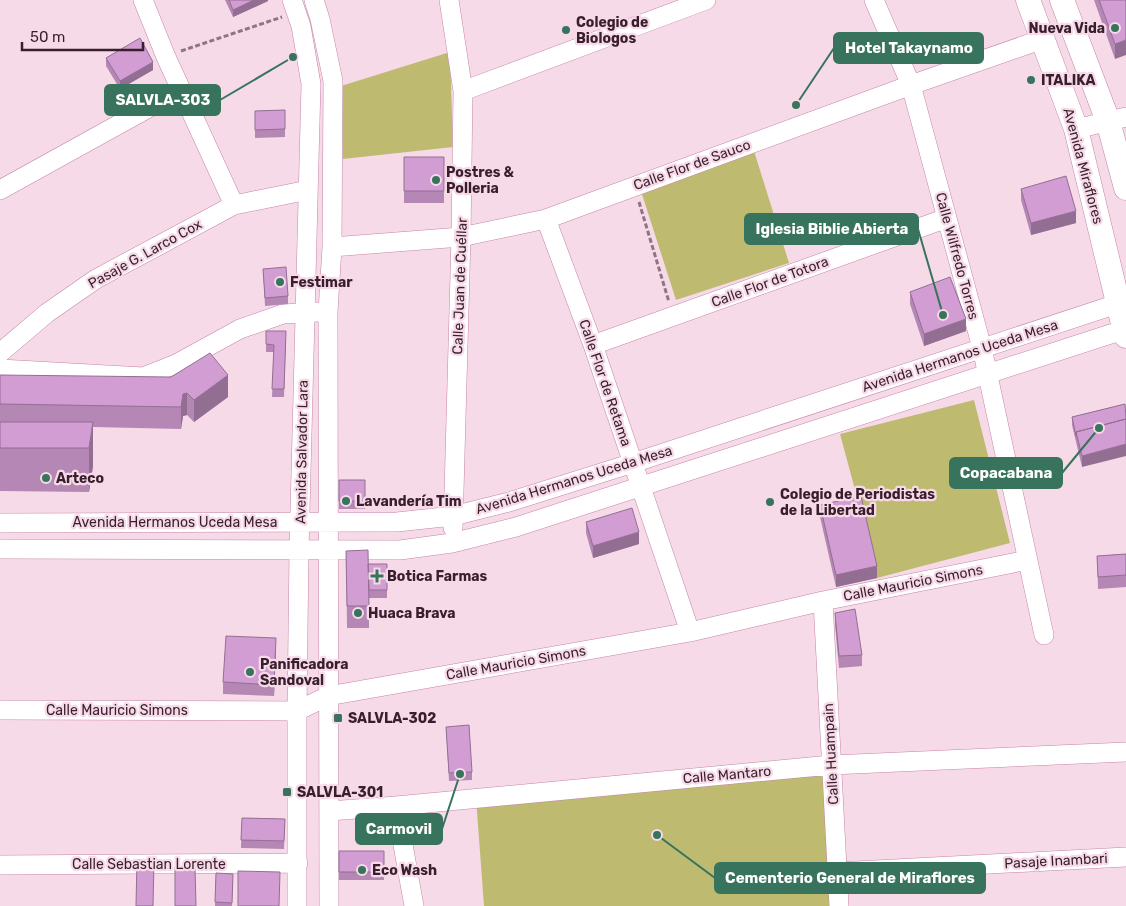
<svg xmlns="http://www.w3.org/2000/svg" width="1126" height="906" font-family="Rubik,sans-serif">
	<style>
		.green { fill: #bebb71 }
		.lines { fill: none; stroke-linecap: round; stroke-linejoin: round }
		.minor-casing { stroke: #c784a8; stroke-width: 20 }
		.major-casing { stroke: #c784a8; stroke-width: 25 }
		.path { stroke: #8f7482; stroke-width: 3; stroke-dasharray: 5 2.5; stroke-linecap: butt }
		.minor { stroke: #fff; stroke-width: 19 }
		.major { stroke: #fff; stroke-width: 24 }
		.wall { fill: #b587b5 }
		.shaded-wall { fill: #936e93 }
		.building { fill: #d29dd2; stroke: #936e93 }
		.poi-dot { fill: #38735d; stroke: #f7dae8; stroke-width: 2 }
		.labels { text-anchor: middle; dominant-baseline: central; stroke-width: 4.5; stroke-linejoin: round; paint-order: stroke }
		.poi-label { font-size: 14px; font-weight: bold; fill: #391f2d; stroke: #f7dae8; text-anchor: start }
		.street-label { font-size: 14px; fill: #391f2d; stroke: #f7dae8 }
		.leader { fill: none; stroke: #38735d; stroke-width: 2 }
		.callout-dot { fill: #38735d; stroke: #f7dae8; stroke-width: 2 }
		.callout { fill: #38735d; stroke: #38735d; stroke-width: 2 }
		.callout-label { font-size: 15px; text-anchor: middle; font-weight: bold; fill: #fff }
	</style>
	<rect width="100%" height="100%" fill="#f7dae8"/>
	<path class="green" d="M450 52 453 147 343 159 341 86Z
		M754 151 789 263 676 300 640 188Z
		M974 400 1010 543 877 578 868 538 840 434Z
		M831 765 839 906H484L476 798Z"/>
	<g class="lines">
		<g class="minor-casing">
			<path id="minor" d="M143 0 166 57 234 205
				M292 0 301 26 311 84 299 550 297 711V906
				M314 0 320 19 333 81 332 247 328 312 329 906
				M449 0 463 91 461 237 453 528
				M874 0 911 85 982 348 1044 635
				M463 91 706 0
				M1076 129 1126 117
				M0 190 181 90
				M546 219 593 345 690 632
				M332 247 461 237 546 219 911 85 1043 39
				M593 345 947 218
				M0 353 47 313 96 279 234 205 308 190
				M0 369 143 377 176 364 240 329 283 314 317 312
				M0 523 397 522 453 516 509 502 633 463 1126 301
				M0 549 400 550 452 543 516 527 1126 329
				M823 601 839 906
				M0 710 297 711 328 696 690 632 823 601 1028 560
				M396 806 414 906
				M329 811 396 806 831 765 1126 752
				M0 865 298 863
				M837 872 1126 857"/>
		</g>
		<g class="major-casing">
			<path id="major" d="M1028 0 1076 129 1126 336
				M1062 0 1108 121 1126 188"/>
		</g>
		<path class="path" d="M181 51 282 17
			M639 202 669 302"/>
		<use href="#minor" class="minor"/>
		<use href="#major" class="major"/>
	</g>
	<path class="wall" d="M225 0H268V1L233 17Z
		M1094 0H1126L1115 59Z
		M106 58 153 70 120 89 106 66Z
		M285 110V137L255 138V111Z
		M404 157H444V203H404Z
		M1021 189 1076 223 1031 235 1021 200Z
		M263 269 288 296V304L265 306Z
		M910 292 966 331 924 346 910 304Z
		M266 331 286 339 284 397H272L274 352H266Z
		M0 375 228 397 194 422 187 415 183 416 181 429 93 427V466L89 492 0 491Z
		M1125 404 1082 467 1072 425V417Z
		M339 480H365V509H339Z
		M820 505 877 578 836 587 820 517Z
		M586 522 639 544 593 558 586 533Z
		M346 551 368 564H387V598H369V628H347Z
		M1126 554V587L1098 589 1097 556Z
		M835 613 862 655V666L839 668 835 625Z
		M276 650 274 696 223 694V682Z
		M446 727 472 772V780L449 781Z
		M242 818 285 819 284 849 241 848Z
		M339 851H384V880H339Z
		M216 873 233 882 232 906H215Z"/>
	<path class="shaded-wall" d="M254 0H268V1L233 17V10Z
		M1126 40V55L1115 59V44Z
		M153 62V70L120 89V81Z
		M1076 211V223L1031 235V223Z
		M966 319V331L924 346V334Z
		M228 375V397L194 422V400Z
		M187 393V415L183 416 181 429V407L183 394Z
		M93 422V466L89 492V448Z
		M1126 444V456L1082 467V456Z
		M639 532V544L593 558V546Z
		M877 566V578L836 587V575Z
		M276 638V650L274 696V685Z"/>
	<path class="building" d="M229 0H254L233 10Z
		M1099 0H1126V40L1115 44Z
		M140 38 153 62 120 81 106 58Z
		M285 110V129L255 130V111Z
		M404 157H444V191H404Z
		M1066 176 1076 211 1031 223 1021 189Z
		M286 267 288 296 265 298 263 269Z
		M950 277 966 319 924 334 910 292Z
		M266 331H286L284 389H272L274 345 266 344Z
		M210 353 228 375 194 400 187 393 183 394 181 407 0 404V375L171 377Z
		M1125 404 1126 419 1076 432V436L1072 417Z
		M1126 419V444L1082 456 1076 432Z
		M0 422H93L89 448H0Z
		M339 480H365V501H339Z
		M861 496 877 566 836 575 820 505Z
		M632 508 639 532 593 546 586 522Z
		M368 550 369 606H347L346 551Z
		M1126 554V575L1098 577 1097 556Z
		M368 564H387V590H369Z
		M855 609 862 655 839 656 835 613Z
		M226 636 276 638 274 685 223 682Z
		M469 725 472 772 449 773 446 727Z
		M242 818 285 819 284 841 241 840Z
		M339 851H384V872H339Z
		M137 860H154L153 906H136Z
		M175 867H195L196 906H175Z
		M238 871 280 872 279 906H238Z
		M216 873 233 874 232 903 215 902Z"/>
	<g class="poi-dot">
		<circle cx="1115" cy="28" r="5"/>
		<circle cx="566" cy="30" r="5"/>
		<circle cx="1031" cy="80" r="5"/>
		<circle cx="436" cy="180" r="5"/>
		<circle cx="280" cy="282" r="5"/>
		<circle cx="46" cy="478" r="5"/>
		<circle cx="346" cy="501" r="5"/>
		<circle cx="770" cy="502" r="5"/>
		<path d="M374.5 568.5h5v5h5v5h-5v5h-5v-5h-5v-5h5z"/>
		<circle cx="358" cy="613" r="5"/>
		<circle cx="250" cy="672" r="5"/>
		<rect x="333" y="713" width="10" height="10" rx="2.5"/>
		<rect x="282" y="787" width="10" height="10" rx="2.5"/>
		<circle cx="362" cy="870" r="5"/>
	</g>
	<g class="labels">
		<g class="poi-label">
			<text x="576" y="22">Colegio de<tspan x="576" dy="16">Biologos</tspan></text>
			<text x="1105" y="28" text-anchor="end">Nueva Vida</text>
			<text x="1041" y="80">ITALIKA</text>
			<text x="446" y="172">Postres &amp;<tspan x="446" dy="16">Polleria</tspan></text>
			<text x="290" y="282">Festimar</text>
			<text x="56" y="478">Arteco</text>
			<text x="780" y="494">Colegio de Periodistas<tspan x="780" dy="16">de la Libertad</tspan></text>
			<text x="356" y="501">Lavandería Tim</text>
			<text x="387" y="576">Botica Farmas</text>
			<text x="368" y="613">Huaca Brava</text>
			<text x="260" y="664">Panificadora<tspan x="260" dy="16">Sandoval</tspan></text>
			<text x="348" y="718">SALVLA-302</text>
			<text x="297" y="792">SALVLA-301</text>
			<text x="372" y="870">Eco Wash</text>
		</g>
		<g class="street-label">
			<text transform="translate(692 165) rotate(-20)">Calle Flor de Sauco</text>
			<text transform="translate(1083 166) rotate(75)">Avenida Miraflores</text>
			<text transform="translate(145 254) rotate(-29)">Pasaje G. Larco Cox</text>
			<text transform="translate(957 256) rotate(75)">Calle Wilfredo Torres</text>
			<text transform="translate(770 282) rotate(-20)">Calle Flor de Totora</text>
			<text transform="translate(460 286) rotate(-88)">Calle Juan de Cuéllar</text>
			<text transform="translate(960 356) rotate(-18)">Avenida Hermanos Uceda Mesa</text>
			<text transform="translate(605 383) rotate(71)">Calle Flor de Retama</text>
			<text transform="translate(302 452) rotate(-89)">Avenida Salvador Lara</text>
			<text transform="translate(574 480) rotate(-17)">Avenida Hermanos Uceda Mesa</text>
			<text x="175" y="522">Avenida Hermanos Uceda Mesa</text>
			<text transform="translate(913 583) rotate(-11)">Calle Mauricio Simons</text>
			<text transform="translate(516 663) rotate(-10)">Calle Mauricio Simons</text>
			<text x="117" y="710">Calle Mauricio Simons</text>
			<text transform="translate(831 754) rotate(-93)">Calle Huampain</text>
			<text transform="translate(727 775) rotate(-5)">Calle Mantaro</text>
			<text transform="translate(1056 861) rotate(-3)">Pasaje Inambari</text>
			<text x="149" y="864">Calle Sebastian Lorente</text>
		</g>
	</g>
	<path class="leader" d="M796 105L834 48M293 57L220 100M943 315L918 229M1099 428L1062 473M460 774L442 829M657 835L715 878"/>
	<g class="callout-dot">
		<circle cx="796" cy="105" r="5"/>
		<circle cx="293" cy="57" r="5"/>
		<circle cx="943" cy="315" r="5"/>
		<circle cx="1099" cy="428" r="5"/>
		<circle cx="460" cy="774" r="5"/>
		<circle cx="657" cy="835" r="5"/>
	</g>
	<g class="callout">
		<rect x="834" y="33" width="149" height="30" rx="5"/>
		<rect x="105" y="85" width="115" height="30" rx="5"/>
		<rect x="745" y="214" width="173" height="30" rx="5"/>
		<rect x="950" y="458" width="112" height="30" rx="5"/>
		<rect x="356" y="814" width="86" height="30" rx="5"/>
		<rect x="715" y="863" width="270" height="30" rx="5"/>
	</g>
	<g class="callout-label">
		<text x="909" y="53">Hotel Takaynamo</text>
		<text x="163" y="105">SALVLA-303</text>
		<text x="832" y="234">Iglesia Biblie Abierta</text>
		<text x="1006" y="478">Copacabana</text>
		<text x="399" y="834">Carmovil</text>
		<text x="850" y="883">Cementerio General de Miraflores</text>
	</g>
	<path d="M22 42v8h121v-8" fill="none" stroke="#391f2d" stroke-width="2.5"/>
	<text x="30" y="42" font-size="15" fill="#391f2d" stroke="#f7dae8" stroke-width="4" paint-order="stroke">50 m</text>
</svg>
